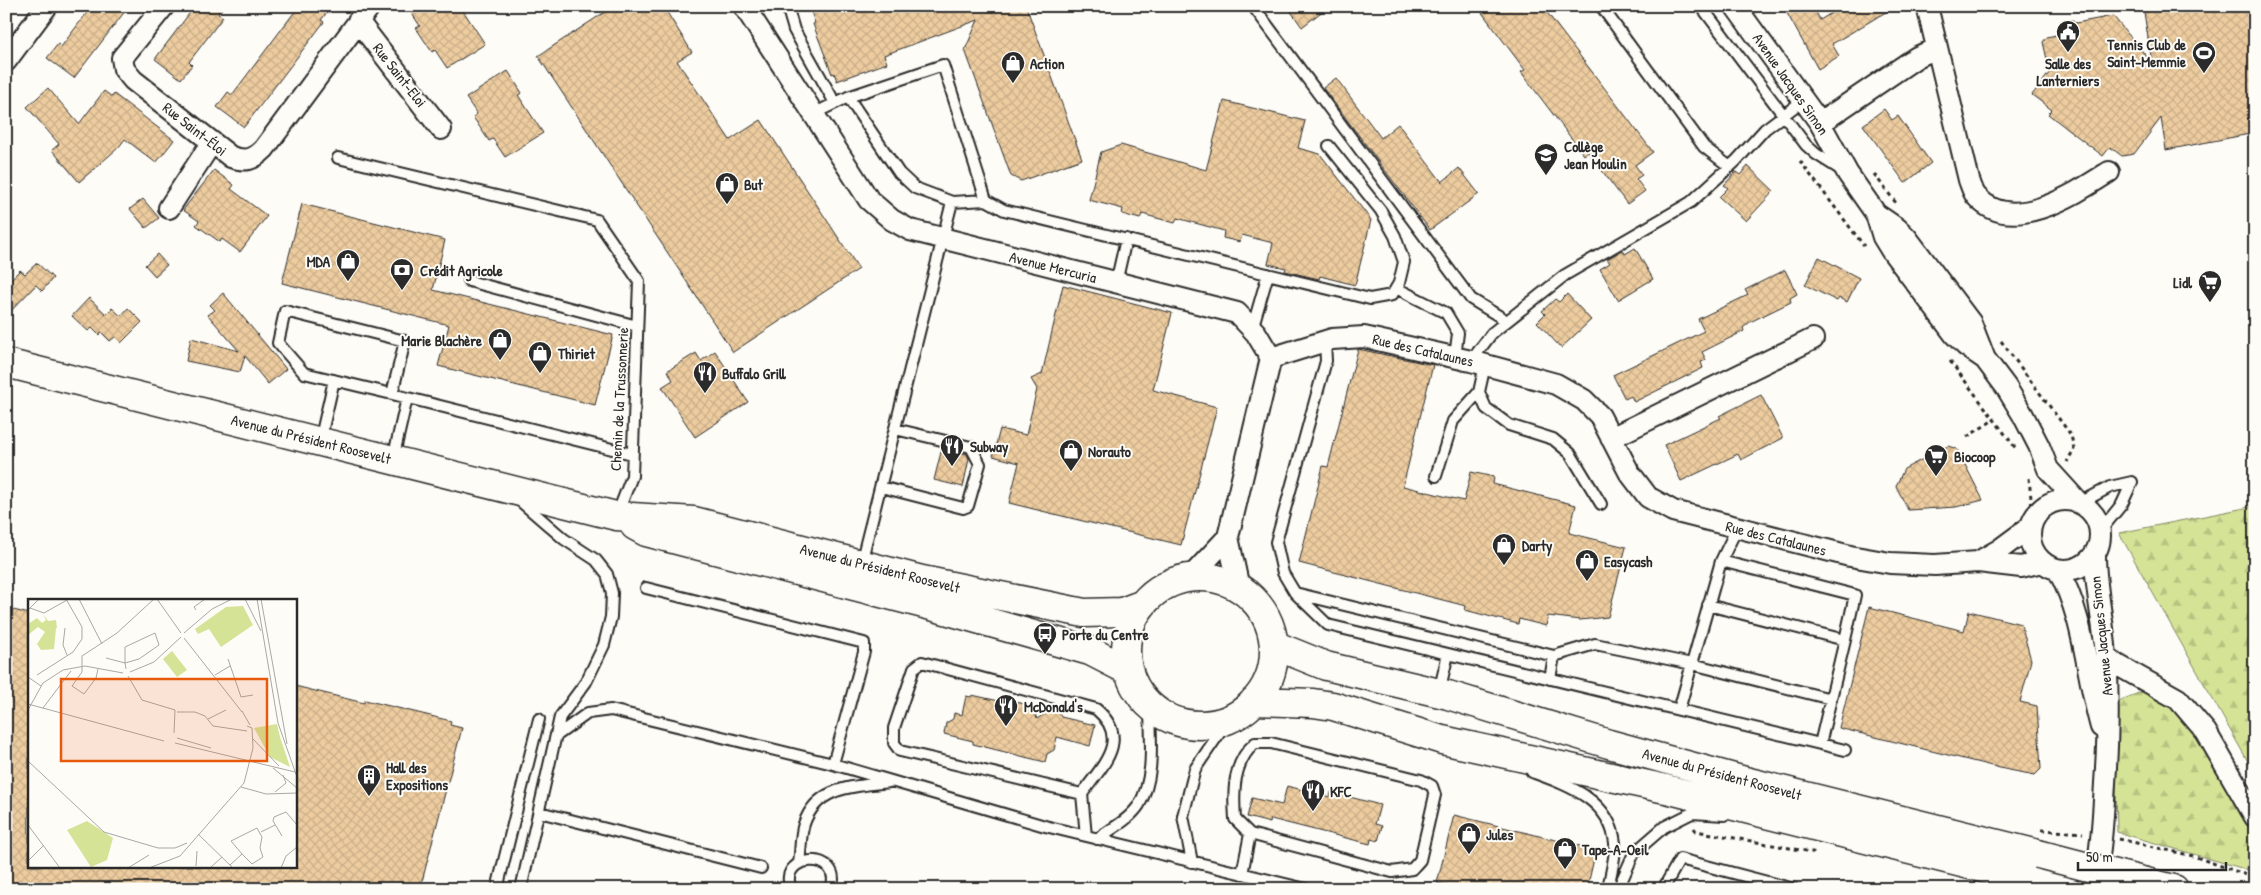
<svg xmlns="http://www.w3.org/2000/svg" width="2261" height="895" font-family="'Patrick Hand',sans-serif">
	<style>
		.forest { fill: url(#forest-firs); stroke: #808760 }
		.building { fill: url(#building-cross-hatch); stroke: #2b2b2b }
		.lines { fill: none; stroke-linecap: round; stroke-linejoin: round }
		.lane-casing { stroke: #2b2b2b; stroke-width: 14 }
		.street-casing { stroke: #2b2b2b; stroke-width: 24 }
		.secondary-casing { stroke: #2b2b2b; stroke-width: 31 }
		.path { stroke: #2b2b2b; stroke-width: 3; stroke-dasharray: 4 4; stroke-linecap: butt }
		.lane { stroke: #fdfcf7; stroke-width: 10 }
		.street { stroke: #fdfcf7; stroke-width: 20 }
		.secondary { stroke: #fdfcf7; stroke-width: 28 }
		.secondary-bridge-casing { stroke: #2b2b2b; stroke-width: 31; stroke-linecap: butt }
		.secondary-bridge { stroke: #fdfcf7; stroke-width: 28 }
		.labels { text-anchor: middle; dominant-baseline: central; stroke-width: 4; stroke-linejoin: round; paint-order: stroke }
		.poi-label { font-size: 15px; font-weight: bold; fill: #2b2b2b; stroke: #fdfcf7; text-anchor: start }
		.street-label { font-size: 15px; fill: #2b2b2b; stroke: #fdfcf7 }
		.inset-road { fill: none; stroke: #a9a8a5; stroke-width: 1 }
		.view { fill: #e8590c; fill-opacity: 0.15; stroke: #e8590c; stroke-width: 2.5 }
		.inset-edge { fill: none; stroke: #2b2b2b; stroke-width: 2.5 }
	</style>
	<defs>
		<pattern id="forest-firs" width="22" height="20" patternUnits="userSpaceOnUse" patternTransform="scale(1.25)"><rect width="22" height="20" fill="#d5e396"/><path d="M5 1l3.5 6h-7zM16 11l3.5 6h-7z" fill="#b7c381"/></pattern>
		<pattern id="building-cross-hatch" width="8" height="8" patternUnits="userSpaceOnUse" patternTransform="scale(1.25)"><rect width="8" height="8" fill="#edcc9f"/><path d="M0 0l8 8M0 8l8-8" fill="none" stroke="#cbaf89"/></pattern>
	</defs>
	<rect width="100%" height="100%" fill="#fdfcf7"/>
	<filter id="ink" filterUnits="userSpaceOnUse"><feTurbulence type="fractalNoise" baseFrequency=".02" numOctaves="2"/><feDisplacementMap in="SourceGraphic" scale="10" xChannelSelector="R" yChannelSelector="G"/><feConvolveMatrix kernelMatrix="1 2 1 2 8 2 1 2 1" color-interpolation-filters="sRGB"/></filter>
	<g filter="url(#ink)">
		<path class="forest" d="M2255 506V774L2119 533Z
			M2144 691 2170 698 2192 729 2255 834V872L2117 832 2114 705 2126 698Z"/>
		<path class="building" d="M92 6H129L74 78 47 58 58 44 61 47Z
			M195 6H224L218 14 223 17 189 62 192 65 181 79 155 59Z
			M299 6H332L321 20 324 22 244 127 217 107 228 92 232 95Z
			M407 6H460L485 44 447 68 435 50 432 52 416 28 420 26Z
			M614 6H663L692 52 677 61 730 140 761 120 859 269 733 352 538 56Z
			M809 6H1026L1082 159 1021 181 1011 176 965 50 978 20 884 55 887 63 837 81 834 73 832 74 813 24 815 23Z
			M1287 6H1329L1302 27Z
			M1477 6H1542L1653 152 1635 165 1642 175 1636 179 1645 191 1627 204 1588 152 1584 155 1521 72 1525 70Z
			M1783 6H1813L1820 20 1843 6H1896L1832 44 1839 56 1818 69Z
			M2143 6H2253L2255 133 2166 150 2161 118 2134 154 2122 156 2110 147 2103 156 2048 114 2052 110 2032 95 2050 72 2043 42 2047 37 2056 35 2066 21 2073 20 2076 23 2113 16 2152 63Z
			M508 71 522 93 518 95 543 133 505 157 493 139 489 141 473 117 477 114 466 98Z
			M1336 78 1381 138 1398 124 1442 182 1459 168 1479 194 1430 230 1323 88Z
			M48 88 79 124 104 91 112 97 114 94 174 140 156 163 125 139 118 148 79 182 52 150 59 144 27 107Z
			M1224 101 1305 121 1298 148 1320 154 1371 220 1355 285 1320 276 1319 279 1285 271 1286 268 1268 264 1273 243 1242 235 1240 242 1223 238 1224 231 1177 218 1175 223 1142 214 1140 219 1122 214 1123 209 1089 200 1101 152 1121 145 1206 170Z
			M1884 109 1892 120 1898 116 1931 163 1905 183 1863 125Z
			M1748 166 1774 191 1746 221 1719 197 1728 188 1724 185 1736 172 1740 175Z
			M214 170 234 185 231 189 267 216 240 252 222 239 220 242 196 225 199 221 183 210Z
			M143 199 159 218 146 228 130 209Z
			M302 204 445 240 433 290 613 335 595 405 438 366 449 325 282 283Z
			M1635 248 1653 279 1618 300 1600 269 1610 263 1607 259 1623 250 1625 254Z
			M157 254 167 265 155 276 145 265Z
			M1819 257 1859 278 1847 302 1839 298 1837 301 1805 285Z
			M37 263 53 278 42 291 36 285 6 316V284L20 270 25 274Z
			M1785 270 1797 294 1790 298 1791 302 1750 322 1743 328 1744 331 1702 352 1706 360 1701 362 1703 368 1634 402 1631 396 1625 399 1613 375 1704 331 1698 319 1748 295 1745 290Z
			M1063 285 1172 313 1153 390 1217 407 1181 545 1009 503 1019 463 993 456 1000 429 1026 435 1037 389 1031 379 1042 374Z
			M223 293 286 369 268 384 245 356 240 372 186 361 191 338 239 351 208 315 215 310 210 305Z
			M1567 294 1591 320 1561 348 1537 322 1545 314 1542 311 1555 299 1559 302Z
			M89 298 106 314 112 308 121 316 128 308 142 322 121 343 115 337 110 341 101 332 99 335 92 328 88 331 72 316Z
			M1358 349 1433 365 1403 486 1464 501 1471 472 1494 477 1493 484 1576 505 1569 533 1626 547 1608 617 1580 620 1548 616 1546 626 1519 619 1518 624 1465 610 1466 606 1299 563 1323 466 1328 467Z
			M715 351 748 402 695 437 662 387 673 380 667 371 696 353 701 361Z
			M1761 395 1783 438 1741 460 1738 454 1681 481 1664 445 1721 418 1719 416Z
			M1948 446 1957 449 1983 500 1956 507 1908 510 1896 486 1904 469Z
			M942 448 967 454 969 459 963 487 934 480Z
			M1869 607 1964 631 1969 611 2021 624 2031 660 2020 702 2037 706 2041 769 2035 775 2004 769 1839 728Z
			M6 608 29 614V866H295V686L364 703 365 700 451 721 450 725 462 728 420 889H6Z
			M972 695 1008 703 1012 701 1032 706 1037 719 1050 710 1059 713 1061 717 1095 725 1090 746 1057 737 1054 750 1047 754 1045 762 973 744V741L944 734 946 723 953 719 954 713 962 715 966 696 971 697Z
			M1287 786 1330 797 1331 792 1380 805 1375 824 1382 826 1378 841 1371 839 1370 844 1271 819 1270 823 1247 817 1252 798 1282 805Z
			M1454 815 1596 850 1587 889H1460L1437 883Z"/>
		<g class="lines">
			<g class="lane-casing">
				<path id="lane" d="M787 6 794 30 835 103
					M1253 6 1471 299 1507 321
					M1601 6 1704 147 1730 167
					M1701 6 1806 145 1816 154 1843 171
					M848 97 943 65 986 200 952 202
					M813 114 848 97 899 173 915 188 952 202 861 563
					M338 158 597 220 639 281 632 476 617 515
					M986 200 1004 210 1370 299 1392 295 1399 283 1404 262 1395 236 1381 211 1329 146
					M469 281 637 326
					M1116 283 1126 239
					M1396 288 1446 313 1458 333 1455 357
					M285 311 405 341 392 394 304 373 278 343Z
					M1252 329 1268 274
					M1325 341 1326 361 1276 542 1283 573 1295 593 1328 625 1845 750
					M1471 361 1492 333 1565 275 1691 202 1736 161 1765 129 1805 99
					M1479 392 1486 408 1509 425 1553 439 1570 453 1601 504
					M392 394 632 454
					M320 441 334 380
					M393 459 407 398
					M1436 476 1453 421 1479 392 1485 365
					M881 487 963 508 968 506 980 464 971 447 895 429
					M519 500 564 539 596 560 607 574 612 593 611 617 604 645 586 682 560 717 521 889
					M2080 503 2110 487 2132 482
					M2100 531 2122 504 2132 482
					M1721 561 1855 595 1845 640
					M646 588 864 643V652L833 764
					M1295 593 1554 656 1595 644 1692 664 1831 699
					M1708 605 1845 640 1820 744
					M1550 679 1554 656
					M1439 692 1448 654
					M1679 710 1721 561 1737 528
					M556 736 588 713 611 710 833 764 1045 826 1306 889
					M1255 743H1271L1421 780 1432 786 1435 795 1420 860 1412 869 1392 872 1250 834 1235 819C1233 791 1233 762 1255 743Z
					M1532 772C1567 785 1610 799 1615 843 1616 857 1610 875 1608 889
					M1082 794 900 751 894 743V728L914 668 922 662 933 665 1096 709C1132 739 1102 766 1082 794L1086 836
					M539 812 761 868
					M1097 839C1111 829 1129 820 1139 805 1156 776 1150 738 1150 705
					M1192 862 1183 816 1195 769 1229 719
					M799 863C801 851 800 835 804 824 817 785 855 787 889 782
					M1242 874 1250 834
					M497 889 539 719
					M791 889C776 853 845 850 831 889
					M1618 889 1634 853 1664 827 1692 813 1724 815
					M1663 889 1680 859 1794 889"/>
			</g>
			<g class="street-casing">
				<path id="street" d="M164 6 122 58 124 69 133 80 231 157C246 162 253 160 264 149L370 6
					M744 6 869 200 892 220 910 230 1237 313 1256 333 1271 358 1228 537 1239 588
					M1735 6 1820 123 1848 174 1876 214 1883 237 1891 250 1955 335 1966 346 1985 359
					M1927 6 1969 180C1971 185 1973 193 1977 197 2012 236 2076 193 2109 172
					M358 21 441 129
					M6 61 47 6
					M1820 123 1917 57 1937 48
					M169 208 212 142
					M1876 214 1898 229 1907 238 1971 323 1985 359 2006 387 2023 415 2039 446 2048 469 2078 502
					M1271 358 1332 339 1364 337 1471 361 1556 384 1584 400 1600 416 1629 472 1648 497 1673 511 1850 556 1890 563 1935 565 1978 562 2021 567 2042 562
					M1611 438 1813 339
					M2030 535a35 35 0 1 1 70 0a35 35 0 1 1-70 0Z
					M1978 562 1999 550 2030 527
					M2058 570C2085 619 2086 674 2101 727
					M1189 579 1228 537
					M2106 656 2114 663 2178 699 2206 732 2255 817
					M2093 889C2101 854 2103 819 2105 783 2108 741 2109 699 2106 657 2104 623 2095 589 2095 555"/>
			</g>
			<g class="secondary-casing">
				<path id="secondary" d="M6 363 616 516 694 521 922 580 1084 613 1122 612 1143 604
					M635 526 646 532 935 607 1090 651 1129 671
					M1126 651a74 74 0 1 1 148 0a74 74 0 1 1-148 0Z
					M1274 645 1326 666 1448 695 1609 744 1745 781 2038 854
					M1254 701 1313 703 1333 706 1442 740 1666 789 2066 889
					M2146 882 2174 889"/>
			</g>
			<path class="path" d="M1800 161 1864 246
				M1874 174 1896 203
				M2001 341 2071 435 2074 449 2067 462
				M1950 361 2017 450
				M1967 437 1995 419
				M2029 478 2032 509
				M1694 828 1696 831 1817 853
				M2042 830 2083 833
				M2119 839 2193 856 2255 878"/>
			<use href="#lane" class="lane"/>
			<use href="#street" class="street"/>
			<use href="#secondary" class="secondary"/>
			<g class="secondary-bridge-casing">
				<path id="secondary-bridge" d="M2038 854 2146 882"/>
			</g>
			<use href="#secondary-bridge" class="secondary-bridge"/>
		</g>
	</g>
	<defs>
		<g id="civic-pin" transform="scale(1.25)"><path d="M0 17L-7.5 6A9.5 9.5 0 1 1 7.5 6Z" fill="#2b2b2b" stroke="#fdfcf7"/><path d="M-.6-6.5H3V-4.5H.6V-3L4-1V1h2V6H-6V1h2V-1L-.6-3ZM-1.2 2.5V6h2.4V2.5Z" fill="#fff"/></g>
		<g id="stadium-pin" transform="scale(1.25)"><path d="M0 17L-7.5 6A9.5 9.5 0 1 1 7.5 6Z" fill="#2b2b2b" stroke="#fdfcf7"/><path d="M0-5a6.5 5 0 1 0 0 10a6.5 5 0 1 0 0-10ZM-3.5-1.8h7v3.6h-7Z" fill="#fff"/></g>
		<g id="shop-pin" transform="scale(1.25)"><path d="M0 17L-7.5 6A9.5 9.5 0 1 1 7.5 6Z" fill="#2b2b2b" stroke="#fdfcf7"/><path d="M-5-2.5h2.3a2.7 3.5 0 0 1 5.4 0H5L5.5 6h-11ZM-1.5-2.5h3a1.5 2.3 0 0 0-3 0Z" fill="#fff"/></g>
		<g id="school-pin" transform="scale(1.25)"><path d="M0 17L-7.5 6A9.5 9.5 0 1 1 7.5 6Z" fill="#2b2b2b" stroke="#fdfcf7"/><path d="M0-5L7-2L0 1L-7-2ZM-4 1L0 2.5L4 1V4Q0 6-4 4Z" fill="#fff"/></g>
		<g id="bank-pin" transform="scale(1.25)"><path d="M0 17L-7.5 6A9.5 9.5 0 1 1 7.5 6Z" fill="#2b2b2b" stroke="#fdfcf7"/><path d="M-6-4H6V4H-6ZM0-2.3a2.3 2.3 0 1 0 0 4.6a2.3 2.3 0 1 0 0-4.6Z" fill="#fff"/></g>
		<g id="supermarket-pin" transform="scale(1.25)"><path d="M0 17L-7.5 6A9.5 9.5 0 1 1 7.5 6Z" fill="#2b2b2b" stroke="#fdfcf7"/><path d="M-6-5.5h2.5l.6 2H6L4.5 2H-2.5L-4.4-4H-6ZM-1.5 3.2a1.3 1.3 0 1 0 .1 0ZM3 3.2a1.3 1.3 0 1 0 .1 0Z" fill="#fff"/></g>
		<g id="restaurant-pin" transform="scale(1.25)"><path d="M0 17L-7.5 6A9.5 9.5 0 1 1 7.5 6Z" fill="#2b2b2b" stroke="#fdfcf7"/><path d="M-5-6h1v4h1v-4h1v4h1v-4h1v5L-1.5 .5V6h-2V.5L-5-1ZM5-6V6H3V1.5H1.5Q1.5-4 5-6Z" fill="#fff"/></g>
		<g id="bus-pin" transform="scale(1.25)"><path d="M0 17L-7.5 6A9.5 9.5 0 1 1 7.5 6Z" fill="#2b2b2b" stroke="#fdfcf7"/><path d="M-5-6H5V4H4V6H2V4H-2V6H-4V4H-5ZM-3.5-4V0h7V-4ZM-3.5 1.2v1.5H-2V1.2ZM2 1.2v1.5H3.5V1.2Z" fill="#fff"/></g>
		<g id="building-pin" transform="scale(1.25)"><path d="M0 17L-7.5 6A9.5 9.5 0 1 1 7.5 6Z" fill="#2b2b2b" stroke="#fdfcf7"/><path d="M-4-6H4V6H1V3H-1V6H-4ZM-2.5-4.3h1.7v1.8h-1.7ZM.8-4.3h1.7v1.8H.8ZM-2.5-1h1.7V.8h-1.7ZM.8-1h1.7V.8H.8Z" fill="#fff"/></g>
	</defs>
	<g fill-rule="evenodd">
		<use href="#civic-pin" x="2068" y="32"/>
		<use href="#stadium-pin" x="2204" y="53"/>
		<use href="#shop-pin" x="1013" y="63"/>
		<use href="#school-pin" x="1546" y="155"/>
		<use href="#shop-pin" x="727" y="184"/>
		<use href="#shop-pin" x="348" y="261"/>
		<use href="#bank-pin" x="402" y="270"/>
		<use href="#supermarket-pin" x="2210" y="282"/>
		<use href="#shop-pin" x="500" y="340"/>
		<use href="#shop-pin" x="540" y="353"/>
		<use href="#restaurant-pin" x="705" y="373"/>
		<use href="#restaurant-pin" x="952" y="446"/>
		<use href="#shop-pin" x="1071" y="451"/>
		<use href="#supermarket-pin" x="1936" y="456"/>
		<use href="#shop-pin" x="1504" y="545"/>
		<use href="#shop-pin" x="1587" y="561"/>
		<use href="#bus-pin" x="1045" y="634"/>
		<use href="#restaurant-pin" x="1006" y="706"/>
		<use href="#building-pin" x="369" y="776"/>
		<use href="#restaurant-pin" x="1313" y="791"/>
		<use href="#shop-pin" x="1469" y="834"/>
		<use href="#shop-pin" x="1565" y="849"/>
	</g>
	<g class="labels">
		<g class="poi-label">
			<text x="2186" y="44" text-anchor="end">Tennis Club de<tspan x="2186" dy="17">Saint-Memmie</tspan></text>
			<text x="1030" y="63">Action</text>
			<text x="2068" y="63" text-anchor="middle">Salle des<tspan x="2068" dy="17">Lanterniers</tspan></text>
			<text x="1564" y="146">Collège<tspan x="1564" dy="17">Jean Moulin</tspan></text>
			<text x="744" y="184">But</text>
			<text x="330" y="261" text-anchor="end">MDA</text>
			<text x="420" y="270">Crédit Agricole</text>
			<text x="2192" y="282" text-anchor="end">Lidl</text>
			<text x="482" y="340" text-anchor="end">Marie Blachère</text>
			<text x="558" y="353">Thiriet</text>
			<text x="722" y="373">Buffalo Grill</text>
			<text x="970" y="446">Subway</text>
			<text x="1088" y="451">Norauto</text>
			<text x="1954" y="456">Biocoop</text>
			<text x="1522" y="545">Darty</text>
			<text x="1604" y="561">Easycash</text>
			<text x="1062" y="634">Porte du Centre</text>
			<text x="1024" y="706">McDonald's</text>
			<text x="386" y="767">Hall des<tspan x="386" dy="17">Expositions</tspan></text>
			<text x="1330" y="791">KFC</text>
			<text x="1486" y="834">Jules</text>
			<text x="1582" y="849">Tape-A-Oeil</text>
		</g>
		<g class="street-label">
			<text transform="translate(400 75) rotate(52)">Rue Saint-Eloi</text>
			<text transform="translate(1791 84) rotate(55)">Avenue Jacques Simon</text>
			<text transform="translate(195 129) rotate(38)">Rue Saint-Éloi</text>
			<text transform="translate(1053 267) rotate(14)">Avenue Mercuria</text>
			<text transform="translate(1423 350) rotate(13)">Rue des Catalaunes</text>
			<text transform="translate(619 399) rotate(-87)">Chemin de la Trussonnerie</text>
			<text transform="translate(311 439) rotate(14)">Avenue du Président Roosevelt</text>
			<text transform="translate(1776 538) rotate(14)">Rue des Catalaunes</text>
			<text transform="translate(880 568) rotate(14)">Avenue du Président Roosevelt</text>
			<text transform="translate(2101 636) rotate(-96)">Avenue Jacques Simon</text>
			<text transform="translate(1722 774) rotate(15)">Avenue du Président Roosevelt</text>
		</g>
	</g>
	<g transform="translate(28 599)">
		<rect width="269" height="269" fill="#fdfcf7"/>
		<path d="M249 125 252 138 262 168 242 158 226 129Z" fill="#d5e396"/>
		<path d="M215 7 225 26 193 48 181 30 170 35 167 30 198 8Z" fill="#d5e396"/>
		<path d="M15 15 20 22 28 21 29 29H34H28L26 50 13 51 9 45 17 33 10 28 0 36V25L9 19 14 24 18 21Z" fill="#d5e396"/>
		<path d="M144 52 159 71 149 78 135 60ZM59 222 85 239 79 261 63 268 39 231Z" fill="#d5e396"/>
		<path class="inset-road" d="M51 0 74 45M129 0 153 34M217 0 233 32M229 0 250 124 269 178M233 0 259 145M2 9 16 14 39 1M0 11 11 0M168 11 166 8 177 0M37 29 35 46 39 56M156 34 184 10 204 0M156 39 214 113M78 59 97 64V48L127 34 131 46 111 60 97 64 98 70M200 60 213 98 225 96M70 70 68 79 56 95 44 87 54 73V57L89 34 126 0M102 73 126 63 153 38M9 76 45 53 54 40V28L38 0M187 76 202 67M100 77 114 101 147 111 146 134M0 78 13 87M0 105 136 142M15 109 43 72M0 111 15 84 35 71 57 67 95 74M214 112 222 126M149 113H167L177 117 185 127 219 132M180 120 198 111M149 139 183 149M225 140 251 167M147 144 267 173M0 162 76 233 130 249H147L159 244M245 169 269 189M213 188 238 195 269 194M247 193 258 184 255 176M0 226 32 269M233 233 247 226M170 235 205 269M254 237 245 222 246 218 258 213 269 226M0 262 16 246M202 266 214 255 224 265 235 258 232 249 234 238 229 229 203 242 214 255M168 267 169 252M100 269 121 256M121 269 152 257 216 184 225 149 224 129 219 127M182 269 194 258M253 269 258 257 269 248"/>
		<path class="view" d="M33 80H239V162H33Z"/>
		<rect width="269" height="269" class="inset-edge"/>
	</g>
	<rect width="2261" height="895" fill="none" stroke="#fdfcf7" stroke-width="25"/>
	<rect x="12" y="12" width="2236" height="870" fill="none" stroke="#2b2b2b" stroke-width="2" filter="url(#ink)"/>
	<path d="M2078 862v8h148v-8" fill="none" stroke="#2b2b2b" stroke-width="2.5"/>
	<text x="2086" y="862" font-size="15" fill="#2b2b2b" stroke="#fdfcf7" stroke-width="4" paint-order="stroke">50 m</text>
</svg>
